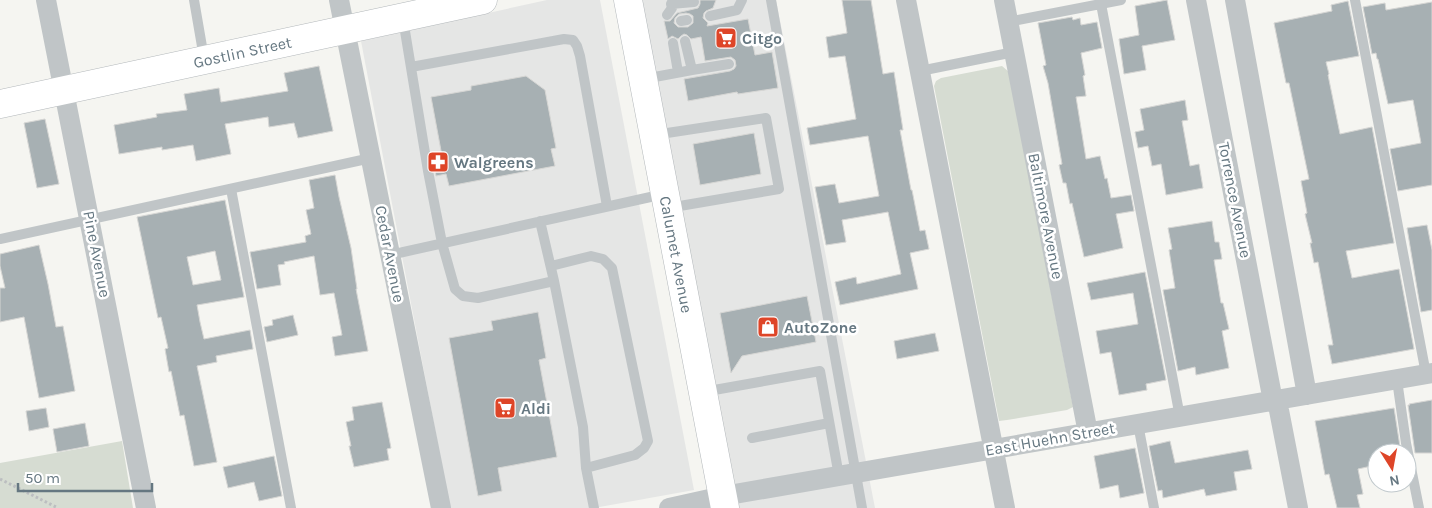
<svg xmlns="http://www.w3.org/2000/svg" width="1432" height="508" font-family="Karla,sans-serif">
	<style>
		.built { fill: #e5e6e5 }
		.green { fill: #d6dcd2 }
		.building { fill: #a7b0b3; stroke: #d6d6d4; fill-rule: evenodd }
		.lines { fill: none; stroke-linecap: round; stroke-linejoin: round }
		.secondary-casing { stroke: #b3b8bb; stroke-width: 29 }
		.primary-casing { stroke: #b3b8bb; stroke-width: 29 }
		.path { stroke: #bcbec0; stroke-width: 3; stroke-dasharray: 2.5 2.5; stroke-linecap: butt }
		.lane { stroke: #c0c5c7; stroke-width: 10 }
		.street { stroke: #c0c5c7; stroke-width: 20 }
		.secondary { stroke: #fff; stroke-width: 28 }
		.primary { stroke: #fff; stroke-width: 28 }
		.labels { text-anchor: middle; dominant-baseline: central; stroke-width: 5; stroke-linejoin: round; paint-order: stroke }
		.poi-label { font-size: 16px; font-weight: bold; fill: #657781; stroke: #fff; text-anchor: start }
		.street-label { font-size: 16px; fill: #657781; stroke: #fff }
	</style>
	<rect width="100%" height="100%" fill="#f5f5f1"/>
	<path class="built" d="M547 0H600L694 490 594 508H450L361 41Z
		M633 0H776L875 508H730Z"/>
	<path class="green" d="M1002 66 1009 72 1073 407 1067 410 1007 420 999 421 934 86 936 81 941 78Z
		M122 441 133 508H0V463Z"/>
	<path class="building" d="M700 0H716L713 8 706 11 704 13 703 18 708 23 707 26 748 19 755 55 772 52 778 88 738 94 737 92 688 101 684 79 730 71 734 69 736 66 735 60 731 57 705 61 701 37 691 39 687 35 684 34 681 36 678 39 672 36 668 39 664 21H670L677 13 698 8 700 4ZM686 13 690 14 693 16V23L688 27H678L674 23 675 18 679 14Z
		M842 0H871L883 74 894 72 903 130H900L911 190H912L920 231 925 230 929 249 910 253 918 289 840 305 835 282 856 277 857 284 901 274 888 212 842 220 846 242 826 245 815 187 835 184 839 203 879 196 868 136 810 145 807 128 856 119 845 56 829 58 826 37 847 33Z
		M1167 0 1175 40 1142 46 1146 70 1124 74 1119 39 1139 35 1135 6Z
		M1348 1 1359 56 1326 62 1329 74 1328 75 1340 134 1372 127 1394 243 1346 251 1352 278 1399 269 1414 349 1332 364 1328 345H1333L1318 262 1314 263 1310 243H1312L1305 214 1307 213 1301 181 1309 179 1289 83H1286L1274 23 1332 11 1331 5Z
		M1432 2V185L1398 191 1390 149 1421 143 1413 100 1388 104 1378 59H1377L1376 53 1372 54 1363 7 1385 3 1386 10Z
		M1072 17 1073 20 1080 18 1081 25 1097 22 1102 48 1081 53 1085 75 1083 76 1086 96 1076 97 1086 159 1100 156 1105 179 1107 178 1111 198 1131 195 1134 211 1116 214 1123 248 1084 257 1072 203 1070 204 1066 183H1063L1059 165 1062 164 1048 83 1043 66 1046 65 1038 23Z
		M319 66 333 131 298 138 294 123 269 127 268 117 225 124 231 154 196 161 193 145 162 150V147L119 154 114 125 157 117 156 114 187 110 184 94 219 88 221 102 288 91 284 73Z
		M526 76 545 90 556 148 551 149 555 166 449 186 446 174 436 176 433 158 442 156 431 97 471 90V86Z
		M1185 100 1188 120 1182 121 1190 166 1199 164 1203 188 1166 195 1161 164 1152 166 1148 146 1138 148 1135 132 1144 130 1140 109Z
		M45 119 59 184 37 188 24 123Z
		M754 133 761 174 700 185 693 144Z
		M335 175 339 197 351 248 357 289H356L368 351 335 356 332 337 342 335 334 293 320 295 314 256 284 262 285 264 278 265 281 285 257 289 250 252 306 242 305 236 311 234 306 210 314 208 309 180Z
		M225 200 244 297 197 305 200 322 204 339 250 330 253 349 216 356 217 362 197 366 217 462 194 466 184 415 180 416 171 371 169 372 165 349 168 348 161 317 158 318 137 217ZM215 251 221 280 193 285 187 257Z
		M1212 221 1215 242H1219L1222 259 1214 260 1221 303H1223L1229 329 1222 331 1229 368 1196 375 1195 367 1178 371 1163 290 1175 288 1169 250 1172 249 1168 228Z
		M1427 225 1432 250V310L1421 312 1407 228Z
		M39 245 48 284 56 327 63 326 75 391 39 398 24 317 0 322V288H5L0 266V254Z
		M1145 272 1166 380 1146 384 1147 390 1119 395 1111 352 1100 354 1096 331 1138 324 1133 293 1091 300 1087 283Z
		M807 296 816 342 742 356 731 373 720 313Z
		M538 312 546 358 539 360 557 457 498 468 502 491 478 496 449 338 493 330 491 321Z
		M293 315 298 335 267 342 264 327 273 325 272 320Z
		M935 333 939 351 897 359 894 341Z
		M1432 400V453H1415L1408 405H1410L1409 404Z
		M382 402 391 448 387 449 389 460 354 467 349 446H351L346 422 354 420 352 407Z
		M46 408 49 427 29 431 26 411Z
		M1394 408 1401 453H1373L1376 465 1358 469 1363 494 1357 495 1360 508H1337L1329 474 1325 475 1315 421Z
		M85 423 89 446 57 452 53 429Z
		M1170 441 1175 463 1248 450 1252 469 1234 472 1237 490 1206 496 1204 489 1163 498 1162 490 1158 491 1149 446Z
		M1135 448 1144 493 1120 498 1118 485 1100 489 1094 456Z
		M274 456 282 496 259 501 254 482 228 488 223 467Z"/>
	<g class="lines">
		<g class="secondary-casing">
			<g id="secondary">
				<path id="s1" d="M0 104 483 0"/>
			</g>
		</g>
		<g class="primary-casing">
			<g id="primary">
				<path id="s2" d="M628 0 725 508"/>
			</g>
		</g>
		<path class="path" d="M0 479 58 508"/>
		<path class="lane" d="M194 0 204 58
			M771 0 862 508
			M1355 0 1426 374
			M671 4 694 2
			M1101 4 1180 417
			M667 15 672 8 671 4 673 0
			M710 16 737 10 742 0
			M403 19 428 171 442 243 455 289 463 296 478 298 554 281
			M681 21 687 20
			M1008 22 1121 0
			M685 41 692 70 729 64
			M673 43 678 72
			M411 67 564 39 573 40 577 46 580 56 607 206
			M920 71 1014 52
			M644 79 692 70
			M654 135 766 118 779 189 668 208
			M231 189 291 508
			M540 221 554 281 583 427 586 468 594 508
			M0 239 371 158
			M390 255 664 194
			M551 266 591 256 603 259 612 268 648 441 644 448 635 455 586 468
			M1397 380 1406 443 1419 508
			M703 392 820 371 839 476
			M1138 424 1154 508
			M752 438 829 423"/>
		<path class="street" d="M46 0 146 508
			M339 0 441 508
			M906 0 1005 508
			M1004 0 1088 433
			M1196 0 1273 401
			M1235 0 1307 395
			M1277 400 1298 508
			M669 508 723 496 1432 373"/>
		<use href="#secondary" class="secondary"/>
		<use href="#primary" class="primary"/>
	</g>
	<defs>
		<g id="supermarket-square" transform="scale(1.125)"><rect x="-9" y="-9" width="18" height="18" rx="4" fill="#de4528" stroke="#fff"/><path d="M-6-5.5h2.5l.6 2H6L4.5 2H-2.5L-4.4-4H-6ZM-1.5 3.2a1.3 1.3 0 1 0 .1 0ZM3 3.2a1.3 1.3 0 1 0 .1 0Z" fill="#fff"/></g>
		<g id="pharmacy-square" transform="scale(1.125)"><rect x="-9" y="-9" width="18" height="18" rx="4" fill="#de4528" stroke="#fff"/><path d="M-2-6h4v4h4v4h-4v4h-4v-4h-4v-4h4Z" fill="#fff"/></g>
		<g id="shop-square" transform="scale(1.125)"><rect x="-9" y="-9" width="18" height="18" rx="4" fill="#de4528" stroke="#fff"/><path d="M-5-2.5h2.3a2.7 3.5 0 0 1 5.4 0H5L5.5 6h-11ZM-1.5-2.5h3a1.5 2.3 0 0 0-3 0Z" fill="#fff"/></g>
	</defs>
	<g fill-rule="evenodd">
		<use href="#supermarket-square" x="726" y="38"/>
		<use href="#pharmacy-square" x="438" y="162"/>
		<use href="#shop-square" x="768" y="327"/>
		<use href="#supermarket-square" x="505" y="408"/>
	</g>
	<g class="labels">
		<g class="poi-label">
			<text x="742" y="38">Citgo</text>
			<text x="454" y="162">Walgreens</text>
			<text x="784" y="327">AutoZone</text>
			<text x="521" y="408">Aldi</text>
		</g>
		<g class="street-label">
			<text stroke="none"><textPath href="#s1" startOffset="248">Gostlin Street</textPath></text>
			<text transform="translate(1235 200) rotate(79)">Torrence Avenue</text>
			<text transform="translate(1046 216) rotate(79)">Baltimore Avenue</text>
			<text transform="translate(97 254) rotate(79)">Pine Avenue</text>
			<text transform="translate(390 254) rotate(79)">Cedar Avenue</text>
			<text stroke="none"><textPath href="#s2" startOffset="259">Calumet Avenue</textPath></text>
			<text transform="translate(1050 439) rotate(-10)">East Huehn Street</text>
		</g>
	</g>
	<g transform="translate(1392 468) rotate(169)"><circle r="24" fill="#ffffff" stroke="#c1c9cd"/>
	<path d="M0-4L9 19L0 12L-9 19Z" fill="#de4528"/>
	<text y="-8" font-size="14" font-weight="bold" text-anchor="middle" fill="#657781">N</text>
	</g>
	<path d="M18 483v8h134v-8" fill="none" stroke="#657781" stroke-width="2.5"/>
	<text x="25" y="483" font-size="15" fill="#657781" stroke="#ffffff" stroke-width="4" paint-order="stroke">50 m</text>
</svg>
